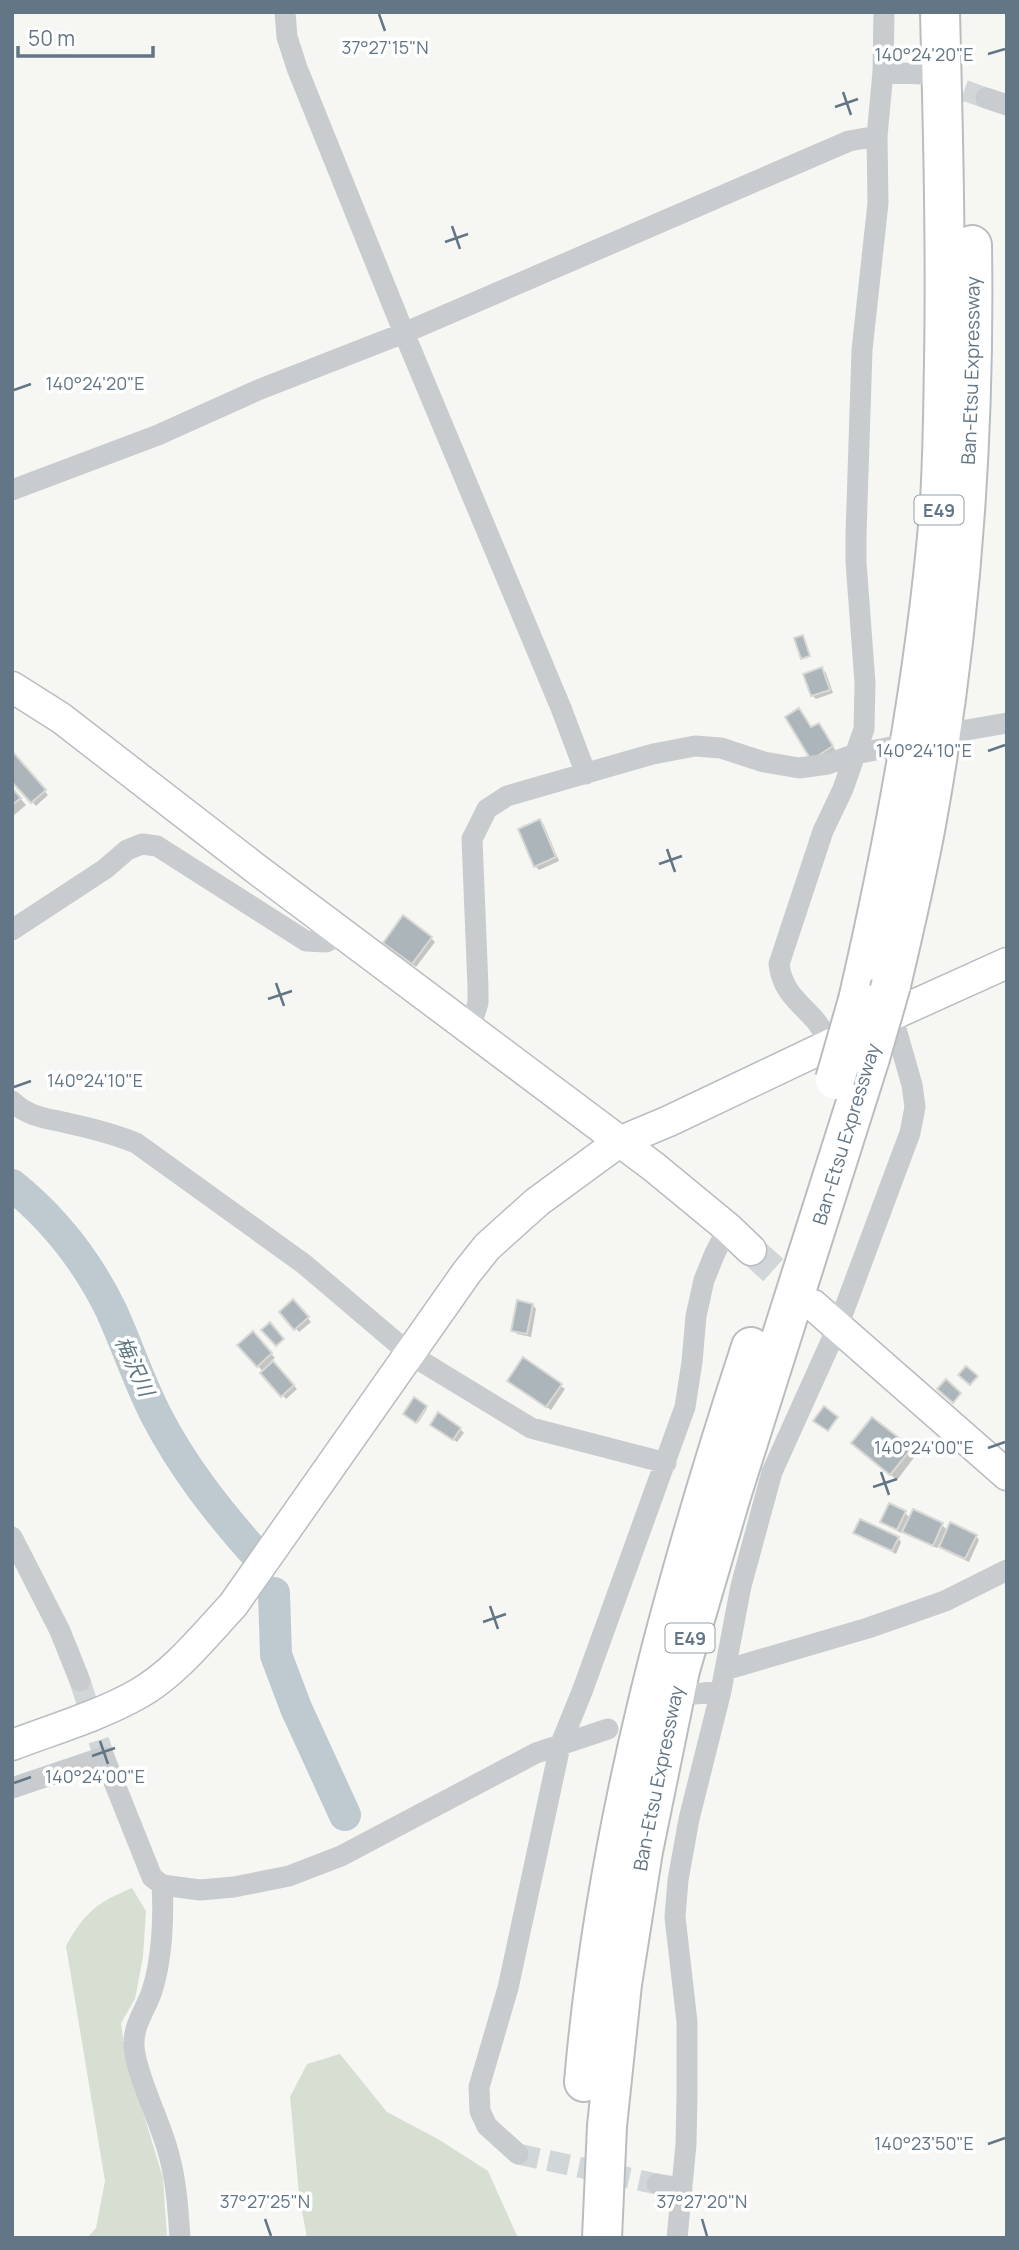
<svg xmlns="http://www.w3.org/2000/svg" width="1019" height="2250" font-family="Manrope,'Noto Sans JP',sans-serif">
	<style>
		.green { fill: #d7dfd3 }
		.shadow { fill: #0003 }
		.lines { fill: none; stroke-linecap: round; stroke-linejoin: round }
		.river { stroke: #becacf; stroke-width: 32 }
		.building { fill: #acb5ba; stroke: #d8d8d5; stroke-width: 2 }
		.street-tunnel { stroke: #d1d7d8; stroke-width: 21; stroke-dasharray: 21 10; stroke-linecap: butt }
		.secondary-tunnel { stroke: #d1d7d8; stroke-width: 30; stroke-dasharray: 30 15; stroke-linecap: butt }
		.secondary-casing { stroke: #b8bdc2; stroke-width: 33 }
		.highway-casing { stroke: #babdc0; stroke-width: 42 }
		.street { stroke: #c9cccf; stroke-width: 21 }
		.secondary { stroke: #fff; stroke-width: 30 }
		.highway { stroke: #fff; stroke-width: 38 }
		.highway-bridge-casing { stroke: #babdc0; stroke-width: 42; stroke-linecap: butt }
		.highway-bridge { stroke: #fff; stroke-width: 38 }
		.ticks { fill: none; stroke: #637686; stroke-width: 2.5 }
		.labels { text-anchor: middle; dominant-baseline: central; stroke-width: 7; stroke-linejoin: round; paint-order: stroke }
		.shield { fill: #fff; stroke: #929faa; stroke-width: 2 }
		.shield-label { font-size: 18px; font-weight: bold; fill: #637686 }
		.street-label { font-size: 19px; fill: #637686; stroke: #fff }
		.water-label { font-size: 21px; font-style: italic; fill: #5f7883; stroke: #fff }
		.ticks-label { font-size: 18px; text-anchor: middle; fill: #637686; stroke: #fff; stroke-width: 7; stroke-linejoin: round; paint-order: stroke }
	</style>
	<rect width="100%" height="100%" fill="#f6f7f3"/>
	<path class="green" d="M132 1888 146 1911 143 1957 135 1999 121 2023 125 2053 163 2178 167 2238H87L96 2228 105 2181 66 1946C85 1912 96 1903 132 1888Z
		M340 2054 387 2112 438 2139 488 2171 518 2238H307L299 2194 290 2097 307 2064Z"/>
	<path class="shadow" d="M822 669 826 673 833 693 816 699 812 695Z
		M819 725 836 751 816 763Z
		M12 753 48 795 36 806 12 780Z
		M12 789 26 805 12 817Z
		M540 821 544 825 559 861 539 870 535 866Z
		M431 938 435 942 416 967 389 946Z
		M293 1301 311 1322 299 1332 281 1312Z
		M533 1305 536 1309 531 1337 517 1334 513 1330Z
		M253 1333 275 1358 271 1361 297 1389 286 1399 258 1366Z
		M524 1360 565 1389 551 1410 513 1384Z
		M415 1400 427 1409 418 1423 405 1414Z
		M436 1428 460 1429 464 1433 457 1442Z
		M859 1449H910L916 1455 897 1480Z
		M914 1511 942 1525 948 1531 976 1536 979 1540 969 1562 945 1551 939 1544 937 1548 908 1535 903 1530 901 1533 882 1522 905 1513 910 1518Z
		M855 1533 898 1538 901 1542 896 1554Z"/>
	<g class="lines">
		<path class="river" d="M12 1185C54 1219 87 1261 111 1310 127 1345 139 1382 157 1417 183 1467 216 1509 253 1551
			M274 1593 276 1655 296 1708 345 1815"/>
	</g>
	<path class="building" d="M803 635 810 656 801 659 794 638Z
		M822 667 830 690 811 696 803 674Z
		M799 708 811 727 819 723 833 746 811 760 785 717Z
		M12 751 46 790 31 803 12 782Z
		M12 788 21 798 12 805Z
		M540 819 556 857 534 867 518 829Z
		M403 915 432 937 412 964 383 943Z
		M293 1299 309 1317 294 1330 279 1312Z
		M517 1300 533 1304 527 1334 511 1331Z
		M270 1322 284 1339 276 1346 261 1330Z
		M253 1331 272 1353 257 1367 237 1345Z
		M523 1357 562 1384 546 1407 507 1381Z
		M273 1361 294 1385 281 1397 260 1373Z
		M966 1366 978 1376 970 1385 958 1375Z
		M946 1379 961 1393 953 1403 937 1389Z
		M414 1397 427 1406 416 1423 403 1414Z
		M824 1406 838 1417 828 1431 813 1421Z
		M438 1412 461 1428 453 1440 430 1425Z
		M872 1417 912 1448 890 1475 851 1443Z
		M889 1503 906 1511 897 1530 880 1522Z
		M913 1509 943 1523 933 1546 902 1532Z
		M860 1519 899 1537 892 1551 853 1533Z
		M950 1522 977 1535 965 1559 939 1547Z"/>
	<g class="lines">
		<path class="street-tunnel" d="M935 80 986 98
			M80 1681 104 1757
			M518 2154 657 2184"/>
		<path class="secondary-tunnel" d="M751 1250 810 1303"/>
		<g class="secondary-casing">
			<path id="secondary" d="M12 687 61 718 255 868 654 1167 728 1228 751 1250
				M813 1305 1007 1475
				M12 1745C54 1729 99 1716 138 1694 175 1673 204 1636 233 1605L467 1272 487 1247 537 1202 619 1142 669 1121 892 1015 1007 963"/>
		</g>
		<g class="highway-casing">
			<g id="highway">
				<path id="s1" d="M891 985C904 930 917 875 927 819 961 630 975 437 972 245"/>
				<path d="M858 1000C895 840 925 680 939 515 943 464 943 413 944 362 946 245 943 129 940 12"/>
				<path d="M584 2082C606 1828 672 1588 751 1347"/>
				<path id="s2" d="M602 2238 607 2126 622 1984 643 1851 680 1670 731 1496 870 1058"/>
			</g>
		</g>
		<path class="street" d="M285 12 287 37 297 68 404 333 561 708 586 774
			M883 72 920 74
			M986 98 1007 105
			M12 490 158 435 258 390 404 333 849 141 877 136
			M961 731 1007 723
			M12 930 105 869 127 850 142 844 157 846 306 941 326 942 343 934
			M470 1028 478 1003V988L472 839 487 809 507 796 653 754 695 746 721 748 764 762 799 768 828 764 855 754 896 746
			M831 1044C826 1037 821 1027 815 1020 799 1002 782 991 779 964L823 831 843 789 864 729 865 683 856 562V535L862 350 878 203 877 136 883 72 884 12
			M12 1101C28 1117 46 1118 67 1123 90 1128 114 1134 136 1143L304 1264 411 1355 531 1428 666 1463
			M12 1537 60 1631 80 1681
			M725 1670 868 1628 945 1601 1007 1570
			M695 1694 721 1691
			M12 1788 104 1757 152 1877 162 1885 200 1890 234 1887 289 1876 341 1856 536 1753 608 1729
			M162 1885C164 1918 162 1960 152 1991 146 2009 135 2022 134 2041 132 2065 160 2122 167 2148 176 2177 178 2207 180 2238
			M518 2154 487 2126 480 2111 479 2087 508 1988 560 1746 583 1689 685 1407 692 1362 696 1316 704 1280 715 1253 728 1228
			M657 2184 682 2188
			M677 2238 686 2144 687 2095V2022L675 1917 678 1880 689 1819 721 1691 741 1586 772 1472 838 1326 910 1133 915 1107 912 1085 892 1015"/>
		<use href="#secondary" class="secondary"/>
		<use href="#highway" class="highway"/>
		<g class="highway-bridge-casing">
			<path id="highway-bridge" d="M870 1058 891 985
				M835 1080 858 1000"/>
		</g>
		<use href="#highway-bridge" class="highway-bridge"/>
	</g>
	<path class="ticks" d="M379 14 385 31M988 54 1005 49M843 92 851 115M835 107 858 99M452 226 460 249M445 242 468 234M14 390 31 384M988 751 1005 745M667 849 675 872M659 864 682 856M276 983 284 1006M268 999 292 991M14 1087 31 1081M988 1448 1005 1442M881 1472 889 1495M873 1487 897 1479M490 1606 498 1629M483 1622 506 1614M100 1741 108 1764M92 1756 115 1748M14 1783 31 1777M988 2144 1005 2138M265 2219 271 2236M702 2219 707 2236"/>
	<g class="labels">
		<g class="shield">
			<rect x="914.5" y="495.5" width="49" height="29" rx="5"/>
			<rect x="665.5" y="1623.5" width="49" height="29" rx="5"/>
		</g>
		<g class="shield-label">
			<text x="939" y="510">E49</text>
			<text x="690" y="1638">E49</text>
		</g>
		<g class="street-label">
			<text stroke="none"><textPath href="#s1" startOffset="621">Ban-Etsu Expressway</textPath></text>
			<text transform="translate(846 1134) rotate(-73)">Ban-Etsu Expressway</text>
			<text stroke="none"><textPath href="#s2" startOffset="464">Ban-Etsu Expressway</textPath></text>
		</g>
		<g class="water-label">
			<text transform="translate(135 1366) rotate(65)">梅沢川</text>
		</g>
	</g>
	<g class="ticks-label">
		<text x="385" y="54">37°27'15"N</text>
		<text x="924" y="61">140°24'20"E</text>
		<text x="95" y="390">140°24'20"E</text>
		<text x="924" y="757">140°24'10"E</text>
		<text x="95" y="1087">140°24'10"E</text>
		<text x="924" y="1454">140°24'00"E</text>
		<text x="95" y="1783">140°24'00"E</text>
		<text x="924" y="2150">140°23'50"E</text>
		<text x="265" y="2208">37°27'25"N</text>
		<text x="702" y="2208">37°27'20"N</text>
	</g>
	<rect width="1019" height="2250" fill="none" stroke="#637686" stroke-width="28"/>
	<path d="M18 46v10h135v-10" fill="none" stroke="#637686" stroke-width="3.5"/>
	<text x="28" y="46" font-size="21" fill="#637686" stroke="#ffffff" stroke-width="5" paint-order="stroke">50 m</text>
</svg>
